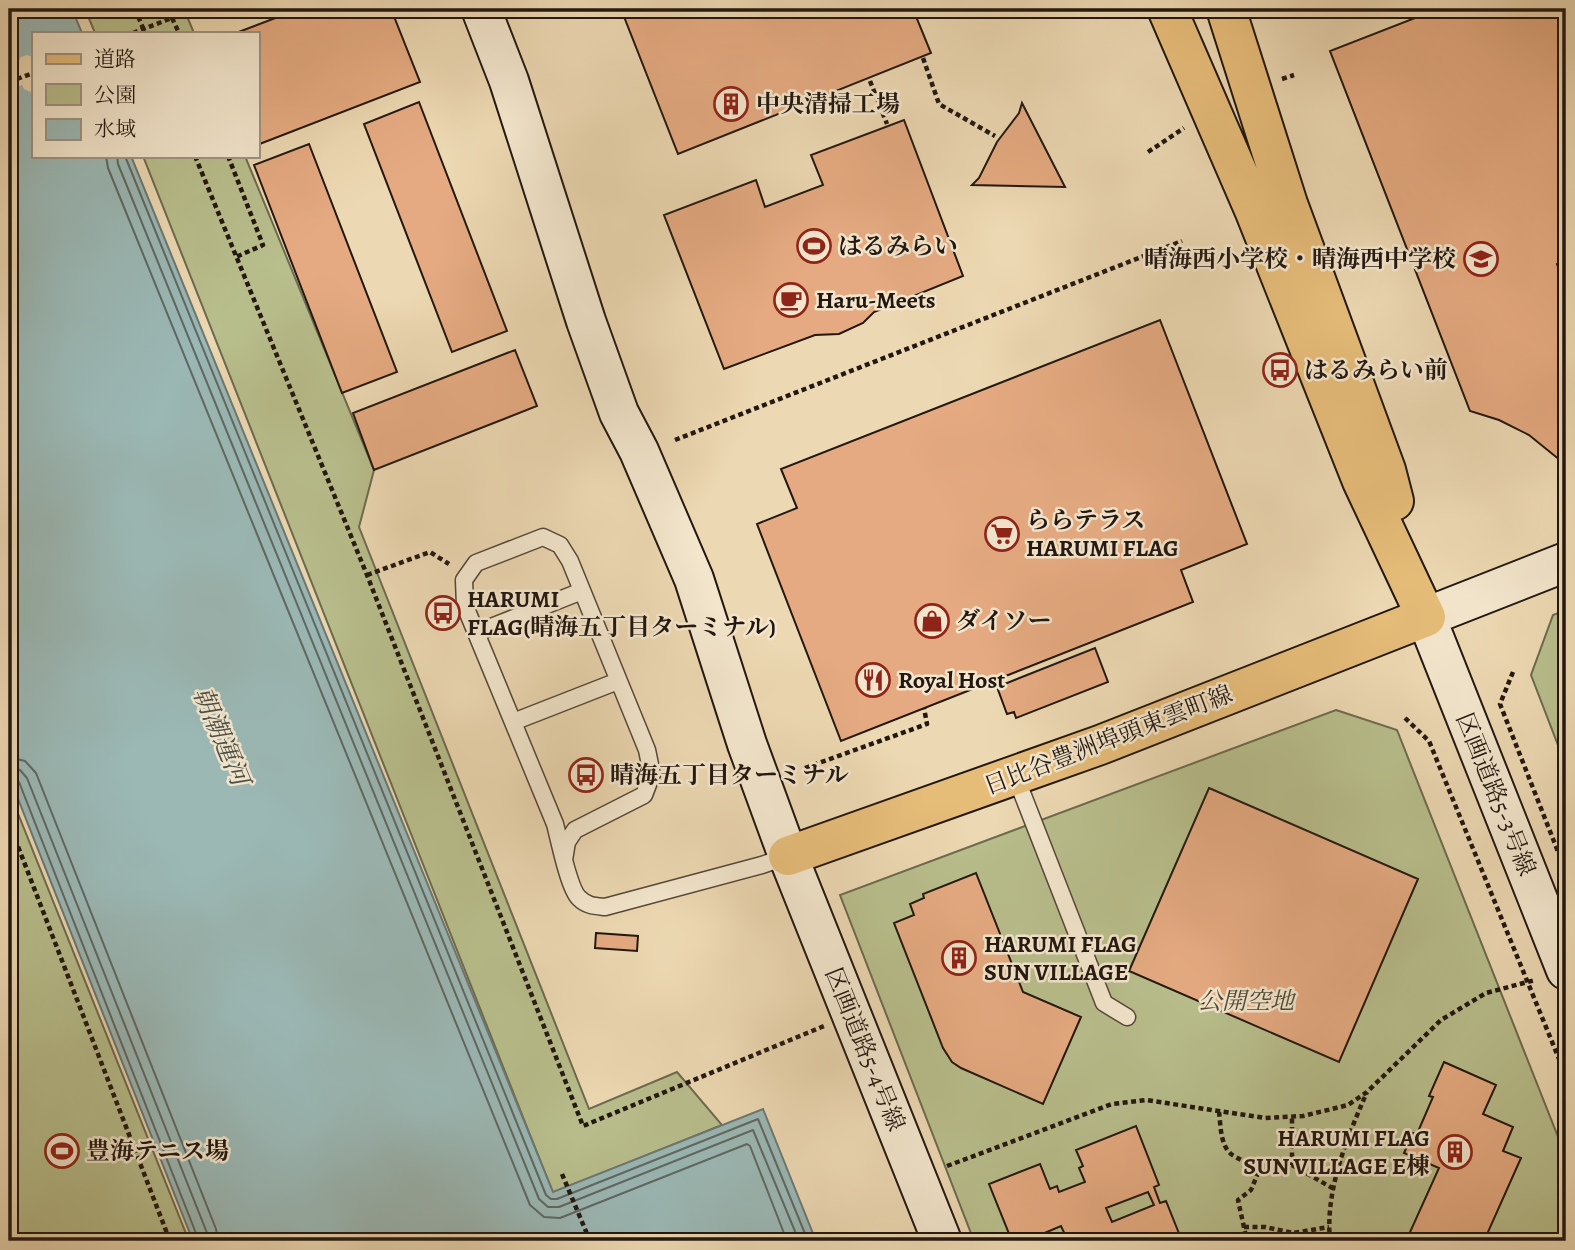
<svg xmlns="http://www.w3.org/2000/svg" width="1575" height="1250" font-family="Alegreya,'Noto Serif JP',serif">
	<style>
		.green { fill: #b8be8c; stroke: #6d6a4e; stroke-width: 2 }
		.water { fill: #9bb8b5; stroke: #6b7873; stroke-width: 2 }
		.pier { fill: #ecd8b2 }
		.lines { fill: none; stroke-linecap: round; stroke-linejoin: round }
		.shore { stroke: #5e6863; stroke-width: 2 }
		.building { fill: #e5aa81; stroke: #221711; stroke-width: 2; fill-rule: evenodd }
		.lane-casing { stroke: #544739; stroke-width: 19 }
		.secondary-casing { stroke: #221711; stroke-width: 42 }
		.primary-casing { stroke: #221711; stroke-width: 42 }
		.path { stroke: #221711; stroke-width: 4.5; stroke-dasharray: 5 3.5; stroke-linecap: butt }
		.lane { stroke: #f3e6cd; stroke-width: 16 }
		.secondary { stroke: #f3e6cd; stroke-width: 38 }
		.primary { stroke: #e6bc79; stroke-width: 38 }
		.path-bridge { stroke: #221711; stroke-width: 4.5; stroke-dasharray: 5 3.5; stroke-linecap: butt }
		.labels { text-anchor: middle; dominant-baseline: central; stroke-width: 5; stroke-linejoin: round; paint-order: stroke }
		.poi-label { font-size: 24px; font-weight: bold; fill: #221711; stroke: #f3e6cd; text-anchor: start }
		.street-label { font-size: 24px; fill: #221711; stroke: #f3e6cd }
		.park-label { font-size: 24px; font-style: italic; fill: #4f4936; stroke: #f3e6cd }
		.water-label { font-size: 26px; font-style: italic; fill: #4c4f4a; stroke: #f3e6cd }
	</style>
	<rect width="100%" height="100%" fill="#ecd8b2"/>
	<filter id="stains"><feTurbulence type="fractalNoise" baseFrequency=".00286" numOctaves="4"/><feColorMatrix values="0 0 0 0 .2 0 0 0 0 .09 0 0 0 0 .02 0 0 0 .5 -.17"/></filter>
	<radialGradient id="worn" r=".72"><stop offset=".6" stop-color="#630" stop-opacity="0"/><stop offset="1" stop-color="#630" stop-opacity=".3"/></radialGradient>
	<path class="green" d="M85 9H184L194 33H95Z
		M143 156H245L374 470 359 527 589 1109 677 1072 722 1125 553 1193Z
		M1566 610V766L1531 675 1553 615Z
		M1336 710 1397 730 1566 1157V1241H974L840 895Z
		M9 791 189 1241H9Z"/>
	<path class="water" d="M9 9H72L82 33H33V156H131L553 1192 763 1109 816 1241H193L9 776Z"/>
	<path class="pier" d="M27 55 33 57V93L24 89 22 85 9 90V73L16 70V64L21 57Z"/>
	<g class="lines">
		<path class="shore" d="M106 156 108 168 530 1205 544 1217 560 1218 747 1144 750 1146 787 1241
			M117 156 118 164 539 1199 548 1207H559L753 1130 799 1241
			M125 156 546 1195 551 1199H557L758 1119 808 1241
			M9 757 25 761 36 773 216 1229 218 1241
			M9 767 20 770 27 778 207 1233 208 1241
			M9 776 14 777 19 782 199 1241"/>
	</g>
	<path class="building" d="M299 9H391L420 82 257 145V33H236Z
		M621 9H913L931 53 678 154Z
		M1438 9H1566V261L1557 264 1566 288V465L1529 435 1499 420 1470 411 1330 51Z
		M419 102 507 331 452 352 364 124Z
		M1022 103 1065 187 972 185 979 178 997 142 1019 113Z
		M904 120 963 276 874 312 863 323 839 334 815 335 724 369 664 215 756 180 765 207 823 185 811 155Z
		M309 144 397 372 342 393 254 165Z
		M1160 320 1247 544 1181 570 1193 602 841 741 757 524 797 508 781 469Z
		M515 350 537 406 374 470 353 413Z
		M1095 648 1108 682 1016 718 1014 712 1007 714 997 687Z
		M1209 788 1418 879 1339 1062 1129 971Z
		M976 873 1023 992 1081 1017 1043 1104 961 1068 952 1062 943 1048 894 923 914 915 910 904 924 898 923 894Z
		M596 933 638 936 637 951 595 948Z
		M1444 1062 1496 1085 1483 1114 1513 1127 1503 1151 1521 1158 1484 1241H1406L1439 1168 1404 1153 1413 1133 1417 1134 1433 1097 1429 1096Z
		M1136 1126 1159 1185 1154 1187 1160 1203 1166 1201 1182 1241H1068L1061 1226 1028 1240V1241H1012L989 1184 1040 1164 1050 1189 1057 1186 1059 1192 1085 1182 1079 1168 1083 1166 1076 1150ZM1148 1192 1154 1205 1112 1222 1106 1208Z"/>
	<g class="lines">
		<g class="lane-casing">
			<path id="lane" d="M476 633 582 591
				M513 722 618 681
				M1015 775 1104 1003 1127 1017
				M564 860 567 842 575 830 644 795 652 774 647 750 570 561 560 545 543 537 476 563 464 580 465 606 555 824C559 839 569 889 579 898 587 906 595 906 605 907L762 865 788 856"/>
		</g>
		<g class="secondary-casing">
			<path id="secondary" d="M481 9 509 81 586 321 619 413 639 451 694 579 747 744 788 856 942 1241
				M1566 562 1426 617 1566 970"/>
		</g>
		<g class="primary-casing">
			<path id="primary" d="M1167 9 1255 212 1362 481 1426 617
				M1226 9 1288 204 1386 470 1394 501
				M788 856 1100 745 1426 617"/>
		</g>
		<path class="path" d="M135 9 145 33
			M1270 11 1277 9
			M172 18 179 33
			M923 58 939 104 995 136
			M1282 79 1294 75
			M870 81 887 124
			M9 82 33 73
			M1148 152 1184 128
			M195 156 367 575 583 1126 824 1026
			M228 156 263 245 236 257
			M675 440 1182 241
			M367 575 430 552 449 564
			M1513 672 1500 704 1566 872
			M1405 718 1429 741 1566 1076
			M805 768 927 724 924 708
			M9 823 170 1241
			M1219 1112C1221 1127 1220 1148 1234 1156 1244 1162 1251 1164 1258 1173L1251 1190 1238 1200 1247 1241
			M1292 1165 1334 1189
			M947 1166 1112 1104 1146 1100 1265 1118 1303 1116 1348 1105 1367 1092 1441 1020 1486 993 1535 980
			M1258 1173 1292 1165V1117
			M562 1174 590 1241
			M1244 1227H1265L1293 1233 1329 1227
			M1330 1241C1325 1190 1347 1138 1367 1092
			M1558 1241 1566 1237"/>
		<use href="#lane" class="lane"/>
		<use href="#secondary" class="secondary"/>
		<use href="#primary" class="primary"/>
		<path class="path-bridge" d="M133 33 195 9"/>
	</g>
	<defs>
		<g id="building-ring" transform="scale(1.75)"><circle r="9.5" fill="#f3e6cd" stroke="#8f2418" stroke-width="1.5"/><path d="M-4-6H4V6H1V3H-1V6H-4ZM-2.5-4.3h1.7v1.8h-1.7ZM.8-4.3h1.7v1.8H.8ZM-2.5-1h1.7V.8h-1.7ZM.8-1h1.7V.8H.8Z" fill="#8f2418"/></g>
		<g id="stadium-ring" transform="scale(1.75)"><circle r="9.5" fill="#f3e6cd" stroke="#8f2418" stroke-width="1.5"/><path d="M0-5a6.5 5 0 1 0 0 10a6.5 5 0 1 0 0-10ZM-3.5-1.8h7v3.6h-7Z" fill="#8f2418"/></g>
		<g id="school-ring" transform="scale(1.75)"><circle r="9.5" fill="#f3e6cd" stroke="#8f2418" stroke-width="1.5"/><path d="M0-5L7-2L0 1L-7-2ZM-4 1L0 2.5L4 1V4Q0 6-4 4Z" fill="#8f2418"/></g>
		<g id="cafe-ring" transform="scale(1.75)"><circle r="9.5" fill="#f3e6cd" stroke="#8f2418" stroke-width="1.5"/><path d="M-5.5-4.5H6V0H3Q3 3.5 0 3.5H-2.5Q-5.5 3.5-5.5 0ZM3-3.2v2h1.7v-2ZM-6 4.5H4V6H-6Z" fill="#8f2418"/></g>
		<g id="bus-ring" transform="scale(1.75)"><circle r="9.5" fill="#f3e6cd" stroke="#8f2418" stroke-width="1.5"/><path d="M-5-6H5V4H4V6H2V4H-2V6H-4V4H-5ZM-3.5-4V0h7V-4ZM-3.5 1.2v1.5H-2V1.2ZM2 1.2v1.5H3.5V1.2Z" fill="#8f2418"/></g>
		<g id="supermarket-ring" transform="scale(1.75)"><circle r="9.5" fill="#f3e6cd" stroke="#8f2418" stroke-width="1.5"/><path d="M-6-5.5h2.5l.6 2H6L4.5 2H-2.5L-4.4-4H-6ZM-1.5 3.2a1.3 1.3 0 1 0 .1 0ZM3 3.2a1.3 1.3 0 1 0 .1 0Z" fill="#8f2418"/></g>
		<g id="shop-ring" transform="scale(1.75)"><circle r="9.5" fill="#f3e6cd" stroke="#8f2418" stroke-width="1.5"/><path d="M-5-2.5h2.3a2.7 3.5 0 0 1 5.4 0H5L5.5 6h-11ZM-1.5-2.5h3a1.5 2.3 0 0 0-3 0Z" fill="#8f2418"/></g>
		<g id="restaurant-ring" transform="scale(1.75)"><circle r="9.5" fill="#f3e6cd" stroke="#8f2418" stroke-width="1.5"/><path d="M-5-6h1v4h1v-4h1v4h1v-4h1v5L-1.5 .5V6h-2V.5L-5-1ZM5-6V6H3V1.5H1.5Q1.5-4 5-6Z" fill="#8f2418"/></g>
	</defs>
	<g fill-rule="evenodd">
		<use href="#building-ring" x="731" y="104"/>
		<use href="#stadium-ring" x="814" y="246"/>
		<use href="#school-ring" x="1481" y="259"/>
		<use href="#cafe-ring" x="791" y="300"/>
		<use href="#bus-ring" x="1280" y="370"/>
		<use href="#supermarket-ring" x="1002" y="534"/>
		<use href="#bus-ring" x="443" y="613"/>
		<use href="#shop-ring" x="932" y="621"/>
		<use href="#restaurant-ring" x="873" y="680"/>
		<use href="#bus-ring" x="586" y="775"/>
		<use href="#building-ring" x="959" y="958"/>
		<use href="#stadium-ring" x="62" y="1151"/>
		<use href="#building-ring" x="1455" y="1152"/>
	</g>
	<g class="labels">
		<g class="poi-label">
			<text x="756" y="104">中央清掃工場</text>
			<text x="838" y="246">はるみらい</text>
			<text x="1456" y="259" text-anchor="end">晴海西小学校・晴海西中学校</text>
			<text x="816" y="300">Haru-Meets</text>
			<text x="1304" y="370">はるみらい前</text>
			<text x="1026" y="520">ららテラス<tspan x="1026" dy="28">HARUMI FLAG</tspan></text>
			<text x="467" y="599">HARUMI<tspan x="467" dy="28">FLAG(晴海五丁目ターミナル)</tspan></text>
			<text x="956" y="621">ダイソー</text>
			<text x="898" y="680">Royal Host</text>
			<text x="610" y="775">晴海五丁目ターミナル</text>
			<text x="984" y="944">HARUMI FLAG<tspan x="984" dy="28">SUN VILLAGE</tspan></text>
			<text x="1430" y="1138" text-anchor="end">HARUMI FLAG<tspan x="1430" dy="28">SUN VILLAGE E棟</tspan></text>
			<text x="86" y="1151">豊海テニス場</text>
		</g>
		<g class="street-label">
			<text transform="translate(1108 740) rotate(-21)">日比谷豊洲埠頭東雲町線</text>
			<text transform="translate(1496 794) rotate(68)">区画道路5-3号線</text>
			<text transform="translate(865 1049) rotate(68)">区画道路5-4号線</text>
		</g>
		<g class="park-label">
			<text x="1246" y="1001">公開空地</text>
		</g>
		<g class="water-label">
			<text transform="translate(221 736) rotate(67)">朝潮運河</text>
		</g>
	</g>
	<rect width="1575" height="1250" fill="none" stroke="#ecd8b2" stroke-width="35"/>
	<rect x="10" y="10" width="1554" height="1229" fill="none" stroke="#221711" stroke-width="3.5"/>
	<rect x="18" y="18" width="1540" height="1215" fill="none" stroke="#221711" stroke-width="2"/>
	<rect x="32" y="32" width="228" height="126" fill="#f3e6cd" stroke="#9f9382" stroke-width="2"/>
	<rect x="46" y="54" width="35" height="10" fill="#e6bc79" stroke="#9f9382" stroke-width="2"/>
	<text x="94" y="66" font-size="21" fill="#221711">道路</text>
	<rect x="46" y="84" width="35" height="21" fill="#b8be8c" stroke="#9f9382" stroke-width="2"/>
	<text x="94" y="102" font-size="21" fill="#221711">公園</text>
	<rect x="46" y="119" width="35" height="21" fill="#9bb8b5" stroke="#9f9382" stroke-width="2"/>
	<text x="94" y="136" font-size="21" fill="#221711">水域</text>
	<rect width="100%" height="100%" filter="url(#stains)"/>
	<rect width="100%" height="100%" fill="url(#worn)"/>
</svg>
